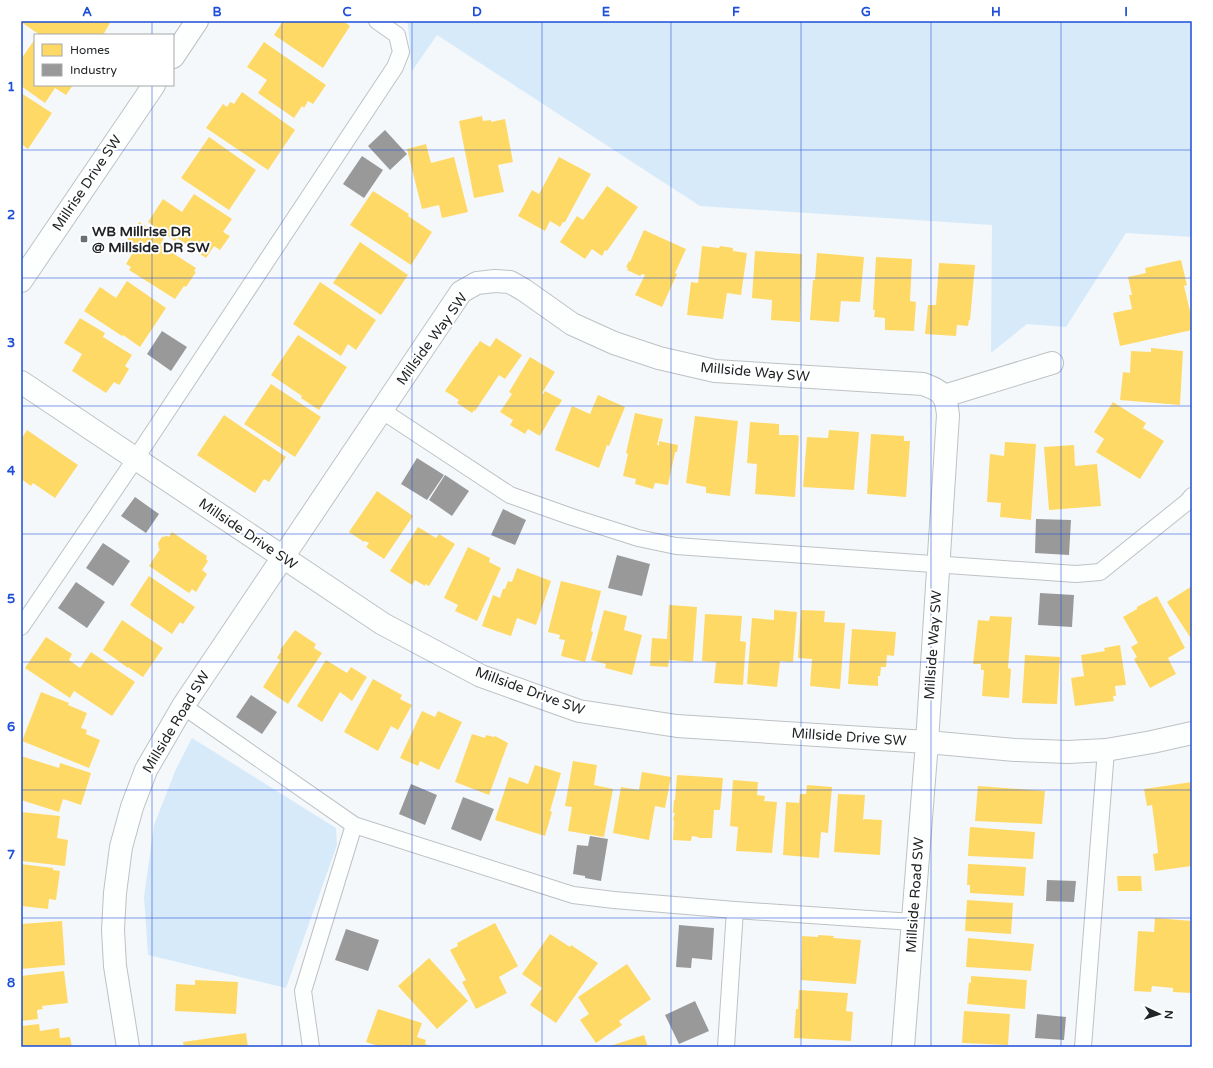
<svg xmlns="http://www.w3.org/2000/svg" width="1213" height="1068" font-family="'Varela Round',sans-serif">
	<style>
		.green { fill: #d7eaf9 }
		.homes { fill: #ffd966 }
		.industry { fill: #999 }
		.lines { fill: none; stroke-linecap: round; stroke-linejoin: round }
		.service-casing { stroke: #bec2c4; stroke-width: 18 }
		.minor-casing { stroke: #bec2c4; stroke-width: 24 }
		.service { stroke: #fdfefe; stroke-width: 16 }
		.minor { stroke: #fdfefe; stroke-width: 22 }
		.grid { fill: none; stroke: #1d4ed8; stroke-width: 1; stroke-opacity: 0.55 }
		.poi-dot { fill: #6c6f71; stroke: #fff; stroke-width: 1.5 }
		.labels { text-anchor: middle; dominant-baseline: central; stroke-width: 4; stroke-linejoin: round; paint-order: stroke }
		.street-label { font-size: 14px; fill: #222527; stroke: #fff }
		.poi-label { font-size: 14px; font-weight: bold; fill: #222527; stroke: #fff; text-anchor: start }
		.neatline { fill: none; stroke: #1d4ed8; stroke-width: 1.5 }
		.grid-label { font-size: 13px; text-anchor: middle; font-weight: bold; fill: #1d4ed8 }
	</style>
	<rect width="100%" height="100%" fill="#f4f8fb"/>
	<path class="green" d="M404 21H1192V237L1126 233 1066 327 1027 324 991 353 992 225 700 206 437 35 412 71 408 24Z
		M192 738 336 828 337 845 286 988 148 955 144 897 154 825 176 769Z"/>
	<path class="homes" d="M21 21H107L110 23 103 35H40L21 22Z
		M283 21H343L350 26 323 68 274 35Z
		M35 39V85H73L66 95 55 88 45 103 21 86V59Z
		M264 42 326 85 313 104 308 101 304 108 302 106 294 118 258 93 267 80 247 67Z
		M242 92 295 130 268 170 206 128 223 104 227 107 230 102 234 104Z
		M21 93 52 113 28 149 21 144Z
		M482 116 483 121 491 120V122L505 119 513 162 498 165 504 192 474 198 459 121Z
		M209 137 256 170 229 210 181 178Z
		M426 144 431 163 454 157 468 212 442 218 439 205 422 209 407 149Z
		M559 157 591 174 565 222H563L560 227 550 221 545 231 518 216 532 190 539 194Z
		M607 186 638 207 607 251 605 250 602 256 592 249 585 259 560 242 577 216 583 220Z
		M373 191 409 214 408 216 432 232 411 265 350 225Z
		M194 194 232 219 223 232 230 236 220 250 214 246 206 258 177 238 175 241 148 222 163 199 182 212Z
		M139 222 164 238 160 245 196 268 194 271 196 272 186 287 184 286 175 299 129 270 131 267 126 264 132 254 122 248Z
		M644 230 686 249 675 273 677 274 662 307 635 295 645 275 642 274 640 276 627 270 628 268 626 267 629 261 630 262Z
		M360 242 408 275 381 315 333 283Z
		M702 246 719 248 720 246 733 248V251L747 253 741 295 727 293 723 319 687 315 691 282 698 283Z
		M755 251 802 254 800 322 771 320 772 300 752 298Z
		M817 253 864 257 860 302 841 301 839 322 810 320 813 280H815Z
		M876 257 912 259 910 301 916 302 914 331 885 330V318L874 317 875 310H873Z
		M1181 260 1187 285 1184 286 1192 319V330L1120 346 1113 313 1132 309 1129 295H1132L1128 277 1146 273 1145 268Z
		M939 263 975 265 970 320H969L968 326 957 325 956 336 925 334 928 305H936Z
		M127 281 166 308 140 347 123 335 122 336 84 311 100 287 116 298Z
		M320 282 376 320 356 350 348 344 341 356 293 324Z
		M80 318 105 333 103 337 132 355 125 366 129 369 120 384 119 385 114 382 106 393 72 371 82 354 64 343Z
		M298 335 347 367 319 410 301 398 302 396 271 375Z
		M496 338 522 355 505 379 499 375 475 411 474 410 472 413 457 403 459 400 445 391 476 346H477L480 341 490 347Z
		M1151 348 1183 351 1180 405 1120 400 1123 372 1130 373 1131 351 1151 352Z
		M530 357 555 372 542 393 543 394 545 391 562 400 558 407 557 406 540 436 528 429 525 434 510 425 513 420 500 412 512 394 509 392Z
		M271 384 321 417 295 457 244 424Z
		M598 395 625 407 609 446 607 445 599 468 555 450 572 406 590 414Z
		M1113 402 1146 423 1143 428 1164 441 1140 479 1096 452 1104 439 1094 432Z
		M635 413 663 419 657 445H659V441L678 445 677 452H675L668 485 655 483 653 489 635 484 636 479 623 476 628 454 626 453Z
		M224 415 286 457 269 482 264 479 255 493 197 455Z
		M695 416 738 421 730 496 706 493V487L686 483Z
		M750 422 779 424V435H798L797 436H799L795 497 755 494 757 464 747 463Z
		M27 430 78 465 55 498 33 483 31 486 21 479V439Z
		M829 430 859 432 854 490 803 487 807 437 828 438Z
		M871 434 904 436V441H910L906 497 867 494Z
		M1005 442 1036 444 1031 520 1000 517 1001 503 987 502 990 454 1004 456Z
		M1074 445 1075 466 1097 464 1101 506 1049 510 1044 447Z
		M377 491 413 516 384 559 366 547 369 543 365 541 364 542 349 532Z
		M418 527 436 538 439 534 455 544 429 586 425 584V586L415 580 412 585 390 571Z
		M172 532 207 556 206 559 208 561 202 570 207 574 196 592 192 589 189 593 149 566 160 549H159L158 543 162 537 167 536 169 537Z
		M468 547 490 558 489 562 501 568 477 621 455 611 458 605 444 598Z
		M517 568 551 581 536 625 517 618 511 636 482 626 493 595 500 598 503 589H505L508 581 512 582Z
		M149 576 195 607 183 624 180 622 172 634 130 605Z
		M561 581 601 591 591 631 593 632 585 662 561 656 565 640 559 639 560 635 548 632Z
		M1192 586V640L1167 602Z
		M1157 596 1185 648 1168 658 1176 674 1150 688 1134 659 1137 657 1131 647 1138 643 1123 617 1137 609V607Z
		M669 605 697 607 693 662 669 660 668 667 650 666 652 638 667 639Z
		M604 610 627 616 624 630 642 635 632 675 605 668 606 664 591 660Z
		M774 610 797 612 793 662 780 661 777 687 747 684 752 618 774 620Z
		M801 610 825 611 824 622 845 623 840 689 810 686 812 659 798 658Z
		M705 614 742 616 740 641 746 642 743 685 714 683 716 662 702 661Z
		M990 616 1012 617 1008 668 1011 669 1009 698 982 696 984 670H981V664H973L978 620 989 621Z
		M122 620 163 648 143 677 128 667V668L103 650Z
		M852 629 896 632 894 656 887 655 886 667H881L880 676H878V686L848 684Z
		M295 630 316 644 314 648 322 653 288 704 263 687 280 660 277 658 281 651 280 650Z
		M46 637 72 654 69 660 80 668 91 652 135 682 112 716 74 691 70 698 25 668Z
		M1120 645 1126 685 1115 686 1116 696H1113L1114 701 1075 706 1071 678 1084 676 1081 655 1105 651 1104 648Z
		M1025 655 1060 657 1057 704 1022 703Z
		M326 660 347 673 351 667 367 677 352 701 340 692 322 722 297 706Z
		M373 679 402 695 400 699 412 705 398 730 391 726 378 751 344 732Z
		M41 692 69 703 68 705 87 713 81 728 87 730 86 734 100 740 89 768 22 741Z
		M422 711 435 717 438 711 462 722 439 770 420 761 418 766 400 758Z
		M472 734 485 738 486 735 494 737 495 736 508 743 489 795 455 782Z
		M21 756 59 768 60 763 91 773 81 805 63 799 59 812 21 800Z
		M573 761 597 765 594 785 613 789 604 837 568 831 572 807 565 806Z
		M535 765 561 773 550 811 552 812 545 836 495 820 509 777 528 784Z
		M642 772 671 777 665 808 655 806 649 840 613 833 621 787 639 790Z
		M677 775 723 778 720 810H714L712 838H699L698 837 692 836 691 841 673 840 674 821 673 819 675 813H673L674 800H675Z
		M733 780 758 782 757 795 765 796 764 801 777 802 772 853 736 851 738 827 730 826Z
		M1192 782V866L1155 871 1153 854 1158 853 1157 843 1152 805 1147 806 1144 789Z
		M807 785 832 787 828 833 821 832 819 858 783 855 786 802 799 803 800 794H806Z
		M978 786 1045 791 1042 824 975 821Z
		M838 794 865 795 863 821 864 819 882 820 880 855 834 852Z
		M21 812 60 816 57 838 68 840 65 866 21 861Z
		M970 827 1035 832 1033 859 968 856Z
		M21 864 53 868V870L60 871 56 900 49 899 48 909 21 906Z
		M968 864 1026 867 1024 896 970 893V885H967Z
		M1117 876H1141L1142 891H1118Z
		M967 900 1013 903 1011 934 966 931 965 930Z
		M1155 918 1192 921V993L1173 992V988L1152 986 1151 992 1134 991 1138 931 1154 932Z
		M62 921 65 965 21 969V924Z
		M495 923 518 966 499 977 507 993 476 1009 462 982 466 980 450 950 458 946 457 943Z
		M550 934 570 947 571 945 598 963 556 1023 530 1005 542 988 522 974Z
		M818 935 834 936 833 938 861 940 856 984 801 980 802 936 818 937Z
		M968 938 1034 944 1031 971 966 967Z
		M429 958 468 1001 437 1029 398 986Z
		M627 964 651 999 619 1021 622 1025 596 1043 580 1020 589 1014 578 997Z
		M64 971 68 1003 42 1006 43 1009 37 1010 38 1019 21 1021V976Z
		M971 976 1027 980 1025 1009 967 1004 969 982 971 983Z
		M195 980 238 982 236 1014 175 1011 176 984 195 985Z
		M799 990 848 993 846 1011 853 1012 851 1041 794 1038 796 1009H798Z
		M378 1009 422 1023 417 1037 426 1040 425 1044 433 1047H381L366 1042Z
		M964 1011 1010 1014 1008 1045 962 1043Z
		M39 1024 40 1031 59 1028 60 1038 70 1037 72 1047H21V1026Z
		M246 1033 248 1047H184L183 1042Z
		M644 1035 648 1047H607Z"/>
	<path class="industry" d="M385 130 407 154 390 170 368 146Z
		M362 156 383 170 364 198 343 184Z
		M162 331 187 347 171 371 147 354Z
		M417 458 444 475 427 500 401 484Z
		M445 475 469 491 452 516 429 500Z
		M135 497 159 514 146 533 121 516Z
		M503 509 526 520 515 545 491 535Z
		M1036 519 1071 520 1069 555 1035 553Z
		M103 543 130 561 113 586 86 568Z
		M617 555 650 564 642 596 608 588Z
		M76 582 105 602 87 628 58 608Z
		M1040 593 1074 595 1072 627 1038 625Z
		M251 695 277 712 262 734 236 717Z
		M411 784 437 795 425 825 399 814Z
		M463 797 494 809 481 841 451 829Z
		M590 836 608 839 601 881 585 878V876L573 874 577 845 588 846Z
		M1047 880 1076 881 1074 902 1046 901Z
		M679 925 714 928 712 960 692 958 691 968 676 967Z
		M346 929 379 940 368 971 335 960Z
		M695 1001 709 1031 679 1044 665 1015Z
		M1037 1014 1066 1017 1064 1040 1035 1038Z"/>
	<g class="lines">
		<g class="service-casing">
			<path id="service" d="M381 410 510 495 572 517 638 538 676 546 1076 574 1100 572 1187 502 1192 496
				M21 627 136 458 395 67 401 52 397 35 377 21
				M183 706 354 825 573 895 614 900 735 910 913 922
				M311 1047 303 991 354 825
				M726 1047 735 910
				M1083 1047 1106 750"/>
		</g>
		<g class="minor-casing">
			<path id="minor" d="M173 57 197 21
				M21 281 154 85
				M21 382 383 624 481 676 579 711 677 726 927 742 1015 750 1068 752 1106 750 1152 742 1192 733
				M944 396 1052 363
				M128 1047 115 966 113 930 115 893 121 847 132 807 146 770 183 706 461 292 477 283 495 281 510 282 524 290 572 324 614 343 659 358 715 371 923 384C942 391 946 394 948 415L927 742 903 1047"/>
		</g>
		<use href="#service" class="service"/>
		<use href="#minor" class="minor"/>
	</g>
	<path class="grid" d="M152 21V35M282 21V1047M412 21V1047M542 21V1047M671 21V1047M801 21V1047M931 21V1047M1061 21V1047M152 85V1047M21 150H1192M21 278H1192M21 406H1192M21 534H1192M21 662H1192M21 790H1192M21 918H1192"/>
	<rect class="poi-dot" x="80" y="235" width="8" height="8" rx="2"/>
	<g class="labels">
		<g class="street-label">
			<text transform="translate(87 183) rotate(-56)">Millrise Drive SW</text>
			<text transform="translate(432 339) rotate(-54)">Millside Way SW</text>
			<text transform="translate(755 372) rotate(5)">Millside Way SW</text>
			<text transform="translate(248 534) rotate(34)">Millside Drive SW</text>
			<text transform="translate(933 645) rotate(-86)">Millside Way SW</text>
			<text transform="translate(530 691) rotate(20)">Millside Drive SW</text>
			<text transform="translate(176 722) rotate(-59)">Millside Road SW</text>
			<text transform="translate(849 737) rotate(4)">Millside Drive SW</text>
			<text transform="translate(915 895) rotate(-86)">Millside Road SW</text>
		</g>
		<g class="poi-label">
			<text x="92" y="231">WB Millrise DR<tspan x="92" dy="16">@ Millside DR SW</tspan></text>
		</g>
	</g>
	<rect width="1213" height="1068" fill="none" stroke="#ffffff" stroke-width="44"/>
	<rect x="34" y="34" width="140" height="52" fill="#ffffff" stroke="#a7a8a9"/>
	<rect x="42" y="44" width="20" height="12" fill="#ffd966" stroke="#a7a8a9"/>
	<text x="70" y="54" font-size="12" fill="#222527">Homes</text>
	<rect x="42" y="64" width="20" height="12" fill="#999999" stroke="#a7a8a9"/>
	<text x="70" y="74" font-size="12" fill="#222527">Industry</text>
	<g transform="translate(1159 1014) rotate(94)" stroke="#ffffff" stroke-width="3" paint-order="stroke">
	<path d="M0-3L7 15L0 10L-7 15Z" fill="#222527"/>
	<text y="-6" font-size="11" font-weight="bold" text-anchor="middle" fill="#222527">N</text>
	</g>
	<rect x="22" y="22" width="1169" height="1024" class="neatline"/>
	<g class="grid-label">
		<text x="87" y="16">A</text>
		<text x="217" y="16">B</text>
		<text x="347" y="16">C</text>
		<text x="477" y="16">D</text>
		<text x="606" y="16">E</text>
		<text x="736" y="16">F</text>
		<text x="866" y="16">G</text>
		<text x="996" y="16">H</text>
		<text x="1126" y="16">I</text>
		<text x="11" y="91">1</text>
		<text x="11" y="219">2</text>
		<text x="11" y="347">3</text>
		<text x="11" y="475">4</text>
		<text x="11" y="603">5</text>
		<text x="11" y="731">6</text>
		<text x="11" y="859">7</text>
		<text x="11" y="987">8</text>
	</g>
</svg>
